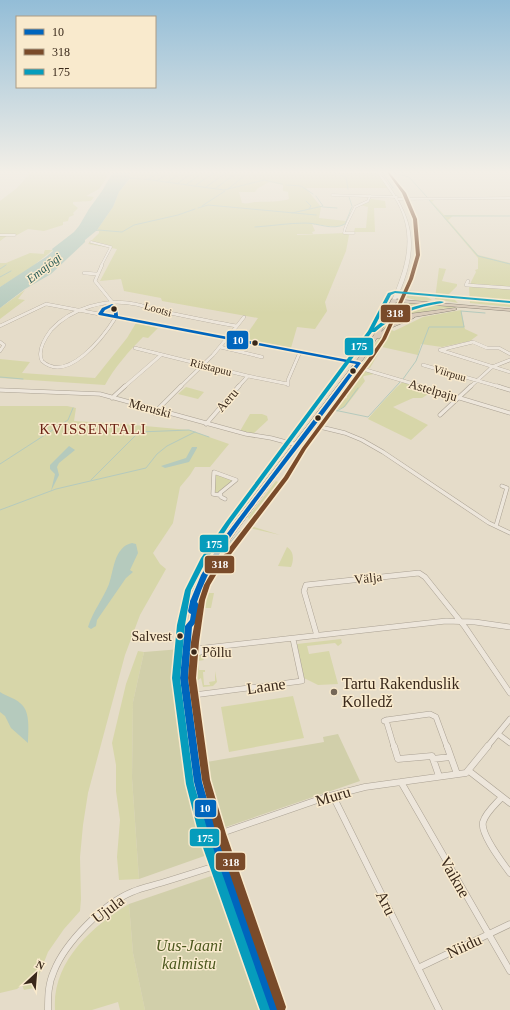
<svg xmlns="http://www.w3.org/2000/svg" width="510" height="1010" font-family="'Times New Roman',serif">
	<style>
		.green { fill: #d7d6a9; fill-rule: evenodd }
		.cemetery { fill: #d1cfaa }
		.water { fill: #b5cabd }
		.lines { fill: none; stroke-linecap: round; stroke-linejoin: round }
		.stream { stroke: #b5cabd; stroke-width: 1 }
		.street-far4-casing { stroke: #aaa193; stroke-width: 2.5 }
		.street-far3-casing { stroke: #aaa193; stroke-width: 3.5 }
		.street-far2-casing { stroke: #aaa193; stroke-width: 4.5 }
		.street-far1-casing { stroke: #aaa193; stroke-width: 6 }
		.street-casing { stroke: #aaa193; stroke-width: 7 }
		.secondary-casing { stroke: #999083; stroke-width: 0.5 }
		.highway-casing { stroke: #8f867a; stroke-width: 1 }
		.street-far4 { stroke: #ede6db; stroke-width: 2 }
		.street-far3 { stroke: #ede6db; stroke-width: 3 }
		.street-far2 { stroke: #ede6db; stroke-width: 3.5 }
		.street-far1 { stroke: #ede6db; stroke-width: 5 }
		.street { stroke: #ede6db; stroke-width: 6 }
		.secondary { fill: #ede6db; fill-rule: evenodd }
		.highway { fill: #d9cbb9; fill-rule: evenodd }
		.bus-1-casing { stroke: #f9eacd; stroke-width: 3 }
		.bus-2-casing { stroke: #f9eacd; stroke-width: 3 }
		.bus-3-casing { stroke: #f9eacd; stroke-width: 3 }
		.bus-1 { fill: #0065bd; fill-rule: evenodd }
		.bus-2 { fill: #7a4b2a; fill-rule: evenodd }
		.bus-3 { fill: #069cbc; fill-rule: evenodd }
		.bus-dot { fill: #39281a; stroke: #f9eacd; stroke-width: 1.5 }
		.poi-dot { fill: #756757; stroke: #f9eacd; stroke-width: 1.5 }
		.labels { text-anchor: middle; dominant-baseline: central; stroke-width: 3; stroke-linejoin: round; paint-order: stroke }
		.far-street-label { font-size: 11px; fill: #39281a; stroke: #f9eacd }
		.far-water-label { font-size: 12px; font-style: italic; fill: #285b56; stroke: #f9eacd }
		.street-label { font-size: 13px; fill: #39281a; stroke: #f9eacd }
		.near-bus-label { font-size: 14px; fill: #39281a; stroke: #f9eacd; text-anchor: end }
		.quarter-label { font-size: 15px; letter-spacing: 1px; fill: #6b2315; stroke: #f9eacd }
		.near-poi-label { font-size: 16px; fill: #39281a; stroke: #f9eacd; text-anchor: start }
		.near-street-label { font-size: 16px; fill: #39281a; stroke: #f9eacd }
		.near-park-label { font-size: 16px; font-style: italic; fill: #4c581e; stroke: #f9eacd }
		.line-badge { stroke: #f9eacd; stroke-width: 1.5 }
		.badge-label { font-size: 11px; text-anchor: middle; font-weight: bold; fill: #fff }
	</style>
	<rect width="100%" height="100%" fill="#e5dcc9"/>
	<path class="green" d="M31 172H108L107 177 99 189 86 196 94 197 91 201 73 202V204L78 208 73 213 74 215 69 217 68 221 63 222V225L44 231 28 229 17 235H8L0 241V201L17 188Z
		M131 172H373L386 188 374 173H377L388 188H306L321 207 319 218 346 221 344 225 337 227 312 224 315 231 312 232 313 234H297V235L345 233 349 235 346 251 325 302 327 311 315 329 297 327 291 348 248 340 249 331 258 318 162 301 161 298 124 291 121 279 100 281 117 249 88 244 99 233V231L97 230 113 207 119 192 130 179 129 175ZM269 182 283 185V191L288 192 289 199C275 203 268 201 254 202 250 203 247 204 242 203L239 192H255L257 189Z
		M371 199 385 201 386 208H374L375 232H354L355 228H366L368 207 360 205 368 202Z
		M428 199H435L432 202 444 215H510L453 216 448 220 478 255 510 263V287L471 285V282L476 272 475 270 478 269V258Z
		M45 250H53L29 269 0 287V263H6L30 253 44 254V252Z
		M439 268 446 269 442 281 457 284V286L445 298 454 299 458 303 435 299Z
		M469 287 510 288V307L470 303Z
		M405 289 422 294 432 300C423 302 410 300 402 295Z
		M25 290 18 299 25 300 0 319V308Z
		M398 302 461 307 439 309 414 315 403 314 393 306 395 303Z
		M391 309 406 318 383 329 382 328Z
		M461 310 465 329 478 335 470 341 442 347 421 344 418 355 382 347 370 368 362 366C367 352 377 339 389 329L394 331 423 317Z
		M136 323 158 328 148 338 143 337C129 351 114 368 105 385L0 378V359L30 362 22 373 95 378 127 338Z
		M359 369 374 374 364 376 363 377 365 381 345 407 336 410 323 426 318 425 324 413 335 400 347 398V396L337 397Z
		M403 382 433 391 422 398H413L393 407 428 425 411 440 368 419C373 413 398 384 403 382Z
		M186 387 204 392 198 399 178 394Z
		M0 406H67L76 408 74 421 123 424 189 430 229 444 210 467H195L190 475 180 487 173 523 153 553 160 564 166 569 140 615 125 655 88 793 83 825 80 857 81 899 80 911 64 929 48 952 34 988 24 990 22 985 17 989 0 993Z
		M250 414H262L267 416 268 420 253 434 240 431Z
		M214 474 234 481 214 495Z
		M276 481 280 483 252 523 250 522 248 517Z
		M251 526 280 535 250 528 230 555 231 551 229 549C234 540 243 530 251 526Z
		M287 547C294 551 294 560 291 567L278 566Z
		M207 593H214L211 608H202L199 622H195L197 613 199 612 198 610 201 596Z
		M341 639 342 643 338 646 335 643 307 646 309 654 329 651 338 684 318 685 304 678 297 644Z
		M138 651 144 652 133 702 132 778 139 879 119 880 117 857 120 820 116 791V765L112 743 126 684Z
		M201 655 204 660 198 661 199 670H205V672H203L204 685H210L209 682 215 681V671L217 682 213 686 203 687 201 678 194 683 190 684C188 673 187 659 201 655Z
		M293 696 304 738 229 752 221 707Z
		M129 904 133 953 145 1010H120L118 1002 92 1010H55C52 962 91 927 129 904Z"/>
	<path class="cemetery" d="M181 649 180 680 181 694 194 779 210 854 139 879 132 778 133 702 144 652Z
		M338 734 360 781 217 830 203 779 201 763 324 742 323 737Z
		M217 874 266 1010H145L133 953 129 904Z"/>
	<path class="water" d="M113 172H131L129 175 130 178 119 192 113 207 97 230 99 231H96L85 240V242L51 274 25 289 0 308V287L46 257 53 251 52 249 74 232 79 226 89 209 102 191Z
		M69 446 75 450 59 463 57 467 59 475 51 491 55 474 50 469V465Z
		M192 447H197V448L189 462 165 468 161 466 186 458Z
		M132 543 136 544 138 553 130 570 133 572 126 578 97 620 96 626 91 629 88 627C93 611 103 599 109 584 114 570 114 547 132 543Z
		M0 692C6 696 15 698 20 703 31 711 28 730 28 743L11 728 5 716 0 712Z"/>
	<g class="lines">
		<path class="stream" d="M331 172 346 177 348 189
			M382 172 393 188
			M390 172 409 177 427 197
			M130 178 141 179
			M144 179 224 190 264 180 282 184
			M148 179 160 172
			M158 180 171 172
			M168 182 182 172
			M178 183 194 172
			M187 184 204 172
			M196 185 215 172
			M286 185 301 186 313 194
			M206 187 227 172
			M216 188 238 172
			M228 189 249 172
			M349 197 352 206
			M429 200 478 256 510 264
			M306 201 311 206 309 209
			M202 206 225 191
			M323 207 337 208
			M198 208 208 205 316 215
			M350 211 352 207
			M292 213 323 206 316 196
			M445 216H510
			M255 227C271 226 289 223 305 223 319 223 332 231 345 224L350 212
			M98 230 122 232 134 225 178 215 195 209
			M0 269 6 265
			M0 277 11 271
			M0 377 23 379
			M403 379 416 361 429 327H464L461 311 485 313
			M337 411 344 407 358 388
			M328 412 334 410 368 417 400 382
			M0 464 68 420 73 408
			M91 480 139 432 189 430 209 437
			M0 510 56 489 146 468 157 454 167 446 195 432
			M227 546 241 530"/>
		<g class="street-far4-casing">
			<path id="street-far4" d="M337 172H378
				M332 195 397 197
				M398 199 510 198
				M354 233H344C344 227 352 214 355 207L368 201 370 196
				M0 235H15
				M91 242 111 247 101 266"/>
		</g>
		<g class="street-far3-casing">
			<path id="street-far3" d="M102 265 95 281 112 302 116 317
				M84 273 97 274
				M468 281 466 285 510 288
				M100 314 104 307 112 305
				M116 317C104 336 68 384 42 361 37 351 45 338 51 330 71 308 106 298 135 304 145 306 155 310 165 312 189 317 213 322 237 326L213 355 180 387
				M0 326 46 304 359 363
				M237 326 244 317
				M0 342 4 345 0 351
				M220 347 262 357
				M135 348 248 376 288 384
				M510 354 499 348H487L473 342 440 350 510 372
				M423 365 500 387
				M356 367 424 387
				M288 385V380L300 352
				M124 387 161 355
				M238 387 248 376
				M470 387 492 367 510 360"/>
		</g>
		<g class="street-far2-casing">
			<path id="street-far2" d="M420 386 510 413
				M497 386 510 390
				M0 390 100 394 246 434 271 438 297 445
				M112 398 125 386
				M154 413 181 386
				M440 415 471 386
				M206 424 239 386
				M312 425 345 433 362 440 383 452 489 523 510 533
				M219 495 213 494 214 472 236 480 220 493 221 497 225 499
				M496 526 507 488 502 486"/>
		</g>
		<g class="street-far1-casing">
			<path id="street-far1" d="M317 636 304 591 306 585 419 573 425 577 465 627 510 693
				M187 650 446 621 475 622 510 627
				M187 660 195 654 210 649
				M186 696 302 681 293 639
				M386 720 430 714 436 717 447 747
				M384 721 386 720 394 747
				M498 734 510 743
				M487 747 510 719"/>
		</g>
		<g class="street-casing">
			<path id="street" d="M394 746 398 759 432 756 439 776
				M447 746 457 774
				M433 759 450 757
				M469 771 510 803
				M401 782 510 971
				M333 796 439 1010
				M502 797C496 804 486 812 483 822 480 834 503 863 510 873
				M213 836 326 797 365 787 466 773 488 746
				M418 968 510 924
				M48 1010C48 996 48 984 54 971 65 943 103 904 132 892 141 888 151 886 161 883 181 877 202 870 222 864"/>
		</g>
		<g class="secondary-casing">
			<path id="secondary" d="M377 172H379C411 214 421 240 400 291L402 292 400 297 407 301 405 302 397 298 395 301 392 300C406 267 416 236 397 202 391 192 383 182 377 172Z"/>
		</g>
		<g class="highway-casing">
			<path id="highway" d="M392 299 510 309V311L396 302 394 306 404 313 409 314 455 308 457 309 455 310 414 317V318L393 327 380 338H377L367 354 237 530 213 565 200 592 193 626 188 678 203 782 218 836 279 1010H267L208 836 193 782 180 678 185 626 192 592 207 562 231 526 363 352 374 335ZM392 309 400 315 407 317 389 325 381 332Z"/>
		</g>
		<use href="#street-far4" class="street-far4"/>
		<use href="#street-far3" class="street-far3"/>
		<use href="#street-far2" class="street-far2"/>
		<use href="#street-far1" class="street-far1"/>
		<use href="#street" class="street"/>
		<use href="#secondary" class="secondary"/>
		<use href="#highway" class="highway"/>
		<g class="bus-1-casing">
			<path id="bus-1" d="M112 304C116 305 118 312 118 316L359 362 361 363C332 404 300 445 269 485 242 521 211 558 197 602L199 605 197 621 192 627 188 678 202 782 218 836 278 1010H268L208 836 194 782 180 678 185 626 190 620 191 614 189 613 188 611 190 602V601L191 599 201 575 222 540 356 364 99 315 98 314 102 308ZM111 307 114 313V315L103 313 105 310Z"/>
		</g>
		<g class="bus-2-casing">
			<path id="bus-2" d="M387 172H389L406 193 417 219 420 255 413 279 386 339 374 357 306 449 288 479 219 570 210 585 205 600 199 642 196 678 210 780 226 834 286 1007 285 1010H277L216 834 202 780 188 678 191 642 199 600 204 585 215 566 284 477 302 448 370 356 382 339 409 279 416 255 413 219 402 193Z"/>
		</g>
		<g class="bus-3-casing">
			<path id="bus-3" d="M395 291 510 301V303L395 293 391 295 374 328C390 315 408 307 429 303 434 302 440 300 444 302L442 303C416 307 394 315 375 332H372L230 524 206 561 191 590 185 625 180 678 194 784 210 839 270 1010H260L200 839 186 784 172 678 177 625 185 590 201 558 226 522 368 331 388 293Z"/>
		</g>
		<use href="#bus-1" class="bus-1"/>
		<use href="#bus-2" class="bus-2"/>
		<use href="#bus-3" class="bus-3"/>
	</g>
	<linearGradient id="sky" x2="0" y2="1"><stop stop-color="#93bdd7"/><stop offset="0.55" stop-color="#f3efe7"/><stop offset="1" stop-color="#f3efe7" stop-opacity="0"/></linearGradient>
	<rect width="510" height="313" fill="url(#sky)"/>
	<g class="bus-dot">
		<circle cx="114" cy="309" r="3.5"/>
		<circle cx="255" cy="343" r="3.5"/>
		<circle cx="353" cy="371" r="3.5"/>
		<circle cx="318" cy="418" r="3.5"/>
		<circle cx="180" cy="636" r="3.5"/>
		<circle cx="194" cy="652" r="3.5"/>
	</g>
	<circle class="poi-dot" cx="334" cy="692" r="4"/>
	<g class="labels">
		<g class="far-street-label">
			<text transform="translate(158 309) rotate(16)">Lootsi</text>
			<text transform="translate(211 367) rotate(14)">Riistapuu</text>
			<text transform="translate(450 373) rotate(17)">Viirpuu</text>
		</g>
		<g class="far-water-label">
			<text transform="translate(44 268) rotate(-38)">Emajõgi</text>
		</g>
		<g class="street-label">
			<text transform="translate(433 390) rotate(16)">Astelpaju</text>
			<text transform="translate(227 400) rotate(-49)">Aeru</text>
			<text transform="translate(150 408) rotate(15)">Meruski</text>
			<text transform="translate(368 578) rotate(-6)">Välja</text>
		</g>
		<g class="near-bus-label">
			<text x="172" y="636">Salvest</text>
			<text x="202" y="652" text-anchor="start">Põllu</text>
		</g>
		<g class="quarter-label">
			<text x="93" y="429">KVISSENTALI</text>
		</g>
		<g class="near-poi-label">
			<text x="342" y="683">Tartu Rakenduslik<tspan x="342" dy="18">Kolledž</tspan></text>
		</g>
		<g class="near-street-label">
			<text transform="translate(266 686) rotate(-8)">Laane</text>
			<text transform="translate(333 796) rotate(-17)">Muru</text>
			<text transform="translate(455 877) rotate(60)">Vaikne</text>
			<text transform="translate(386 903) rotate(64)">Aru</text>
			<text transform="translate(108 909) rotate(-37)">Ujula</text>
			<text transform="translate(464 946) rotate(-25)">Niidu</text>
		</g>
		<g class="near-park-label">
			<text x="189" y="945">Uus-Jaani<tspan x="189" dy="18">kalmistu</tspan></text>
		</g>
	</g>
	<g class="line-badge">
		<rect x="380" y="304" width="31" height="19" rx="4" fill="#7a4b2a"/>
		<rect x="226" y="330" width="23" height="20" rx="4" fill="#0065bd"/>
		<rect x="344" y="337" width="30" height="19" rx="4" fill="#069cbc"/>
		<rect x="199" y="534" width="30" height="19" rx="4" fill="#069cbc"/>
		<rect x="204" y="555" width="31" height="19" rx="4" fill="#7a4b2a"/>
		<rect x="194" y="799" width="23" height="19" rx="4" fill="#0065bd"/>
		<rect x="189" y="828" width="31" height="19" rx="4" fill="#069cbc"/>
		<rect x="215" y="852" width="31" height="19" rx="4" fill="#7a4b2a"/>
	</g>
	<g class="badge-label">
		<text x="395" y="317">318</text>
		<text x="238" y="344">10</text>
		<text x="359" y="350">175</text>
		<text x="214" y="548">175</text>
		<text x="220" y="568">318</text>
		<text x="205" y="812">10</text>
		<text x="205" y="842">175</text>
		<text x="231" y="866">318</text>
	</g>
	<rect x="16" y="16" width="140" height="72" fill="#f9eacd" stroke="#ac9c85"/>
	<rect x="24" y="29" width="20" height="6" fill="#0065bd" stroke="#ac9c85"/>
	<text x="52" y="36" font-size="12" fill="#39281a">10</text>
	<rect x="24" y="49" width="20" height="6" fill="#7a4b2a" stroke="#ac9c85"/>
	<text x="52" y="56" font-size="12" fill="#39281a">318</text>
	<rect x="24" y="69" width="20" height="6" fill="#069cbc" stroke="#ac9c85"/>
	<text x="52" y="76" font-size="12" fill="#39281a">175</text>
	<g transform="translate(36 974) rotate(26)" stroke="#f9eacd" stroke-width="3" paint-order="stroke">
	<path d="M0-3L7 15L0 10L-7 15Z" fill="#39281a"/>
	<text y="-6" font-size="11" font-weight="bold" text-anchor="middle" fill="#39281a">N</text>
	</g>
</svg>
